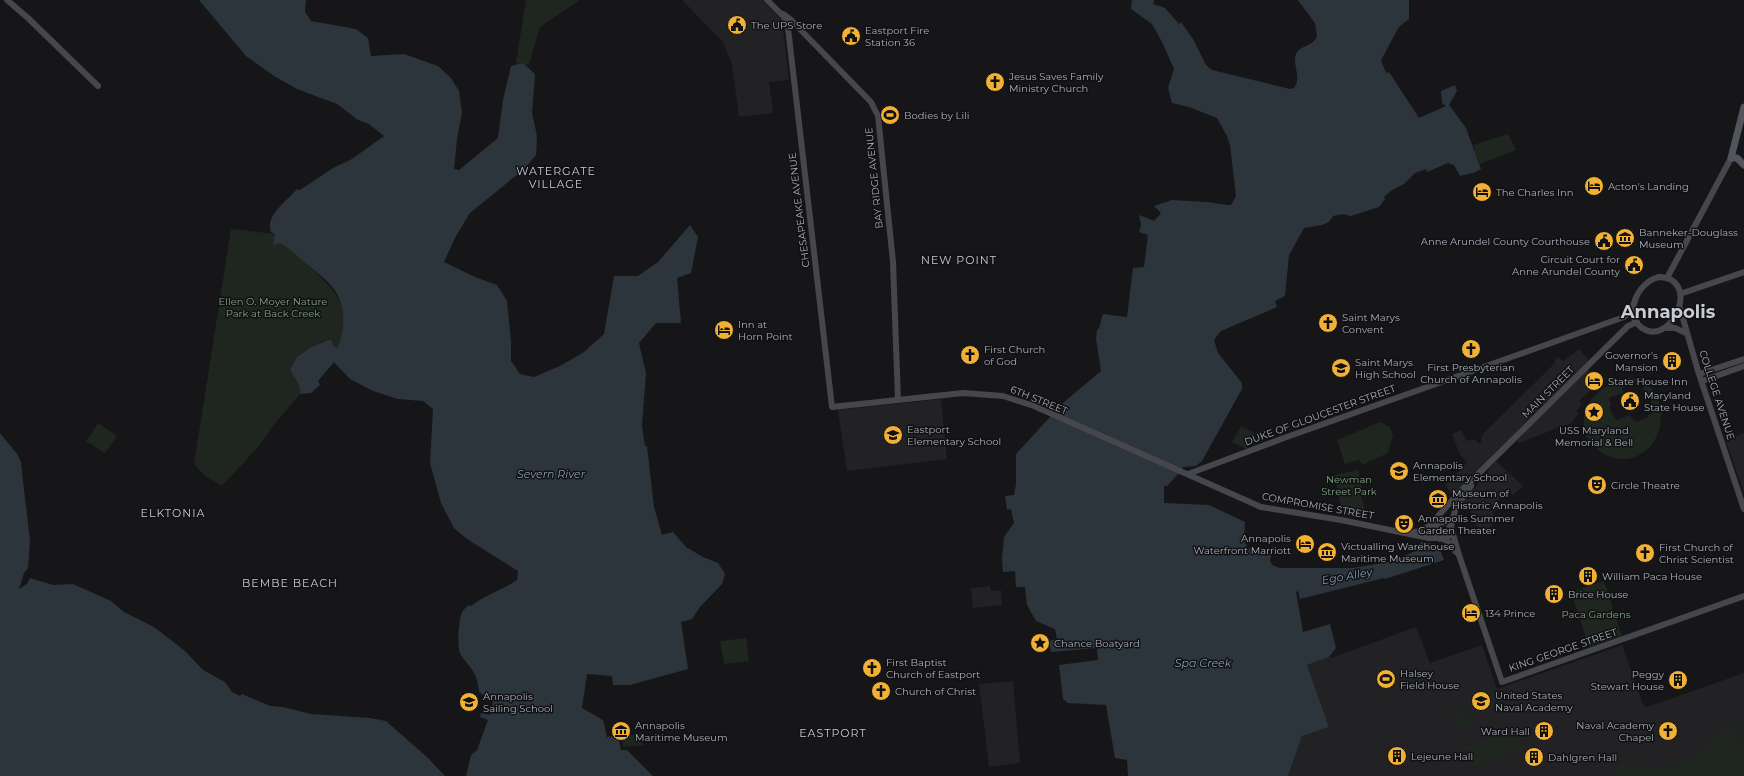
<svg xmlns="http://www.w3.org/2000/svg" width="1744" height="776" font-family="Montserrat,sans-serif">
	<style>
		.built { fill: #222225 }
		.green { fill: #1e261f; fill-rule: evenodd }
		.water { fill: #2c353c }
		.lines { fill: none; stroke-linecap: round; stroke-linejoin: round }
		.secondary { stroke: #45474d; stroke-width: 6 }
		.primary { stroke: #53555c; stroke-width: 7 }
		.labels { text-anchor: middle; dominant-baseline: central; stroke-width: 3; stroke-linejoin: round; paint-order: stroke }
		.poi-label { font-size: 10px; fill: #a8adb8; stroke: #111113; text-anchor: start }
		.street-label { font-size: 10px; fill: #a8adb8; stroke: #111113 }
		.park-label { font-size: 10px; fill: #7fa381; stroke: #111113 }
		.neighbourhood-label { font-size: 11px; letter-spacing: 1px; fill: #c9ccd4; stroke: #111113 }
		.water-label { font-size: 11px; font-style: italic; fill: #7f9bb3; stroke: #111113 }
		.town-label { font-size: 18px; font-weight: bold; fill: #c9ccd4; stroke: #111113 }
	</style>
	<rect width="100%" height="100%" fill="#161618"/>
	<path class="built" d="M682 0H762L782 21 789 80 769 82 773 113 739 117 732 64 723 42Z
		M1579 349 1590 361 1585 366 1599 382 1579 401 1582 405 1576 411 1579 414 1571 423 1519 443 1514 438 1454 496 1445 485 1467 463 1459 453 1452 434 1461 430 1467 441 1474 439 1480 444 1482 441 1481 439 1482 435 1555 363V359L1558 357 1563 361Z
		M941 399 947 459 847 471 838 410Z
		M1744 433V493L1726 441 1728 439Z
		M1496 461 1523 486 1513 495 1509 491 1497 501 1501 508 1493 512 1497 522 1490 526 1492 532 1481 536 1468 505 1463 506 1461 504 1471 489 1473 490Z
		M990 586 991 591 1001 590 1002 605 973 608 971 588Z
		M1416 627 1430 663 1482 645 1497 689 1622 645 1643 704 1647 707 1744 673V776H1288L1302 736 1329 727 1307 665 1329 657 1331 658Z
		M1013 681 1020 763 989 767 979 684Z"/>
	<path class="green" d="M526 0H580L540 27 529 65 516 63Z
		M1508 134 1516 150 1480 164 1476 154 1474 155 1473 151 1475 150 1473 145Z
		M231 229 275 234C280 246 283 243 292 251 321 278 361 302 337 348L325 341 306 350 297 357 290 369C293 379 301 382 300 394L272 427 259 446 222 486 204 475 194 464Z
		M1629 378C1663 380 1669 422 1651 446 1649 449 1645 450 1642 453 1633 460 1619 461 1608 456 1579 443 1575 409 1601 390 1609 384 1619 382 1629 378ZM1637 381 1638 382 1641 381 1644 391 1647 390 1651 403 1649 405 1652 414 1648 415 1649 417 1636 422 1635 419 1632 420 1630 415 1616 420 1609 407 1611 406 1609 398 1623 393 1622 388 1625 387V385Z
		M1380 422 1390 427 1393 436 1388 453 1362 465 1359 460 1345 464 1337 440Z
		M98 423 117 436 105 453 86 441Z
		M1241 426 1256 434 1246 449 1232 442Z
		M1358 470 1362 488 1359 490 1367 516 1365 519 1343 515 1334 475Z
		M1604 581 1622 636 1589 647 1571 592Z
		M746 638 749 661 724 664 720 641Z
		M1464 707 1471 727 1459 732 1452 711Z
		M1734 725 1744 754V776H1616L1614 770 1620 764 1625 762 1638 766 1658 767 1683 761 1702 750 1720 730Z
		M1513 731 1520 752 1471 769 1464 748Z
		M643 733 644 737 654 736V741L643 742 644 745 623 747V743L621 740 627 738V736Z"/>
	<path class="water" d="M199 0H306L305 12 311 21 356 29 368 38 371 56 404 54 438 66 451 78 459 91 462 113 457 139 454 169 459 170 498 138 503 100 511 66 523 63 535 74 532 113 537 136 536 155 524 169 470 213 456 236 444 262 475 277 497 285 507 301 511 342V361L520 374 534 377 560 366 584 352 604 334 614 276H638L658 262 690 225 698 237 691 273 677 278 681 323H656L639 343 646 373 642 426 645 446H647L654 507 662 535 673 532 686 547 703 557 718 563 725 574 722 584 700 607 692 619 681 622 688 669 630 685H613L612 676 587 674 582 708 603 720 607 737 618 736 621 750H627L653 776H466L471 755 477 750 488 720 480 717 481 713 490 715 493 702 479 692C477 672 471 669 461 655 456 648 459 619 462 612 464 609 466 607 469 605L471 606C485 595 502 590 517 580L518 571 467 539 454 528 441 503 430 463 433 409 423 401 398 399 373 391 350 379 334 362 318 381 320 385 311 393 300 394C301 382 293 379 290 369L297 357 311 347 329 340 332 341 333 346 337 348C345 332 346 311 337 294 330 281 315 271 304 262 296 255 289 247 279 243L273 245 275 234 271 232C265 215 287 201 297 189L300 190 333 168 352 159 384 136 369 124 358 120 337 104 297 89 274 76 246 56Z
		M1132 0H1154L1153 4 1165 8 1179 24 1181 22 1193 39 1206 65 1212 70 1290 89 1294 88C1302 77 1292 65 1296 54 1300 45 1313 47 1317 36L1315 23 1298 0H1409V19L1399 27 1381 60 1386 73 1389 72 1419 118 1446 106 1442 103 1441 91 1455 85 1457 91 1449 105 1466 128 1481 169 1473 173 1460 176 1454 165 1448 163 1427 172 1426 169 1415 173 1404 184 1392 190 1384 197 1385 199 1379 207 1351 216 1343 214 1333 216 1329 222 1322 225 1304 228 1289 255 1285 296 1275 301 1277 307 1221 331 1214 340 1218 353 1242 383V389L1202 461 1196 466 1183 467 1180 474H1178L1167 486H1164V503L1209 505 1245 522 1244 541 1248 548 1267 551 1274 546 1270 560 1272 565 1280 568H1353L1394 561 1417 550 1421 542 1438 545 1444 560 1385 579 1384 578 1300 599 1298 591 1296 592 1303 632 1330 624 1336 648 1329 657 1307 665 1329 727 1302 736 1288 776H1128L1127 760 1115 758 1106 705 1068 703 1063 699 1059 665 1098 660 1097 648 1051 652 1049 641 1057 639 1055 629 1036 621 1027 605 1025 587H1016L1015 571 1003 572 1002 559 1004 537 1014 523 1011 509 1007 510 1005 496 1014 495 1016 484V454L1063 403 1101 371 1096 339 1097 330 1099 328 1103 314 1127 317 1133 268 1144 267 1148 235 1139 232 1141 225 1139 215 1154 221 1161 213 1154 206 1172 200 1207 202 1227 205H1231L1236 196 1230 145 1227 136 1217 118 1189 107 1172 103 1168 88 1174 69 1162 42 1152 24 1131 9Z
		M0 433 17 454 21 462 23 481 30 541 28 568 24 573 19 589 27 584 30 578 53 585 73 584 111 601 124 612 154 627 185 651 203 670 225 682 232 692 240 696 242 694 270 706 283 707 311 714 370 718 386 721 428 758 445 776H0Z"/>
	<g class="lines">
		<path class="secondary" d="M7 0 28 18 98 86
			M767 0 784 17 788 28 832 407 963 393 1003 396 1034 406 1261 507 1341 520 1429 538H1446L1450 535 1451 529
			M783 14 791 20 871 102 878 116 893 262 898 400
			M1659 277C1702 278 1672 348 1642 328 1622 314 1639 281 1659 277Z
			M1667 278 1731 158
			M1680 294 1744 272
			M1680 308 1698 371 1744 509
			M1665 328H1675L1686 333
			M1699 374 1744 359
			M1702 381 1744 366
			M1188 474 1284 438 1624 317 1629 313 1634 303
			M1451 527 1456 507 1471 486
			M1411 533 1424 530 1430 525 1457 495 1628 326 1637 322
			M1440 539 1434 533 1435 527 1439 523 1446 522 1451 527 1459 555 1502 682 1744 596
			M1443 539 1450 543 1456 552"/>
		<path class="primary" d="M1744 107 1731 158H1737L1744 165"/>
	</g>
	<defs>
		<g id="civic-disc" transform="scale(1)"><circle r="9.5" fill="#f2b134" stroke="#111113"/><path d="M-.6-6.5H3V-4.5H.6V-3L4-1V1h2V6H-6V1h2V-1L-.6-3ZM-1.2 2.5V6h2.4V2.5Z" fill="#111"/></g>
		<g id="church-disc" transform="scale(1)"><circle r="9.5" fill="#f2b134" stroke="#111113"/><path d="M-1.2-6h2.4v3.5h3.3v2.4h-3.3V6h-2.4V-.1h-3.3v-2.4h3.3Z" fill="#111"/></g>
		<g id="stadium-disc" transform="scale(1)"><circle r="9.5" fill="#f2b134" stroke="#111113"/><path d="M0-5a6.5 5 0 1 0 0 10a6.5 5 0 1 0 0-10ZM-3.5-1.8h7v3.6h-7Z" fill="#111"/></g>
		<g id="hotel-disc" transform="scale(1)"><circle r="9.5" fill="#f2b134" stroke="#111113"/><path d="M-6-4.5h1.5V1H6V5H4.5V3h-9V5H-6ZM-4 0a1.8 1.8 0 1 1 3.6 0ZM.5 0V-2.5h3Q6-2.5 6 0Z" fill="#111"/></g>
		<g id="museum-disc" transform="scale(1)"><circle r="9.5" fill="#f2b134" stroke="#111113"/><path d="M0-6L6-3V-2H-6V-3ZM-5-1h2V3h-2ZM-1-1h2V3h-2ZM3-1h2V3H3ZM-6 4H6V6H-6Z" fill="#111"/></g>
		<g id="building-disc" transform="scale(1)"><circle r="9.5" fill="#f2b134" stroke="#111113"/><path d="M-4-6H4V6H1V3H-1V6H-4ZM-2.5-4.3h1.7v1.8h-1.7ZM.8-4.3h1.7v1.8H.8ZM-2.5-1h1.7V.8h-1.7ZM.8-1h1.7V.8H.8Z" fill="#111"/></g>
		<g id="school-disc" transform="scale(1)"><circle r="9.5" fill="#f2b134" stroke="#111113"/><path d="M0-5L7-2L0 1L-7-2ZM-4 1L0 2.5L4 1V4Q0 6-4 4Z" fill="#111"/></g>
		<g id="sight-disc" transform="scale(1)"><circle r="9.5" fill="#f2b134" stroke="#111113"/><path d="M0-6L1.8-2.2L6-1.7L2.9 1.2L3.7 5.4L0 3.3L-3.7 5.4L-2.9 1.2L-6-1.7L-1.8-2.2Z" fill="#111"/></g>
		<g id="theatre-disc" transform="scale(1)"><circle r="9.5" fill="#f2b134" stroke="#111113"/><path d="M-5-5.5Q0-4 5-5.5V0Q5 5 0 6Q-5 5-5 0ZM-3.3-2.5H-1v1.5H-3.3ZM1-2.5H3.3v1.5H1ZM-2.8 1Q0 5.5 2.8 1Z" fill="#111"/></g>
		<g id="university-disc" transform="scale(1)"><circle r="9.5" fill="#f2b134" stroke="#111113"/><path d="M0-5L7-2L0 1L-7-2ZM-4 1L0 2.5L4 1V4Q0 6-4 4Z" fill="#111"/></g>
	</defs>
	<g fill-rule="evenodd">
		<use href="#civic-disc" x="737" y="25"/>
		<use href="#civic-disc" x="851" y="36"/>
		<use href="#church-disc" x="995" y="82"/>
		<use href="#stadium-disc" x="890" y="115"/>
		<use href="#hotel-disc" x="1594" y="186"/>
		<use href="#hotel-disc" x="1482" y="192"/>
		<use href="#museum-disc" x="1625" y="238"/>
		<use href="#civic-disc" x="1604" y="241"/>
		<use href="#civic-disc" x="1634" y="265"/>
		<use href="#church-disc" x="1328" y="323"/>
		<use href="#hotel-disc" x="724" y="330"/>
		<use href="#church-disc" x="1471" y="349"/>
		<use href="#church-disc" x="970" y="355"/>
		<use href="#building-disc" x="1672" y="361"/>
		<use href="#school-disc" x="1341" y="368"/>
		<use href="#hotel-disc" x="1594" y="381"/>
		<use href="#civic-disc" x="1630" y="401"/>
		<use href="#sight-disc" x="1594" y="412"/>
		<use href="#school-disc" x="893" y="435"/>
		<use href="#school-disc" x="1399" y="471"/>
		<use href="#theatre-disc" x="1597" y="485"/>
		<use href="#museum-disc" x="1438" y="499"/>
		<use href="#theatre-disc" x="1404" y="524"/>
		<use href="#hotel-disc" x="1305" y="544"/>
		<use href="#museum-disc" x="1327" y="552"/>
		<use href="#church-disc" x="1645" y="553"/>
		<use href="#building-disc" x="1588" y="576"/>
		<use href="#building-disc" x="1554" y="594"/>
		<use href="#hotel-disc" x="1471" y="613"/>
		<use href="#sight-disc" x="1040" y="643"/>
		<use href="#church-disc" x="872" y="668"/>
		<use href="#stadium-disc" x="1386" y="679"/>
		<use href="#building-disc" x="1678" y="680"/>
		<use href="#church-disc" x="881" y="691"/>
		<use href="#university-disc" x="1481" y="701"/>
		<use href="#school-disc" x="469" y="702"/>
		<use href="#museum-disc" x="621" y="731"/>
		<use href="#building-disc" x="1544" y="731"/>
		<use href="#church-disc" x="1668" y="731"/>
		<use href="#building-disc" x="1397" y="756"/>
		<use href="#building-disc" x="1534" y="757"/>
	</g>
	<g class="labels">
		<g class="poi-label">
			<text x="751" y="25">The UPS Store</text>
			<text x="865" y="30">Eastport Fire<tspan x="865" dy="12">Station 36</tspan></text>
			<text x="1009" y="76">Jesus Saves Family<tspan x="1009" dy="12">Ministry Church</tspan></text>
			<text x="904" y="115">Bodies by Lili</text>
			<text x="1608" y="186">Acton's Landing</text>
			<text x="1496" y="192">The Charles Inn</text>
			<text x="1639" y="232">Banneker-Douglass<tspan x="1639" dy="12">Museum</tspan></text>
			<text x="1590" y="241" text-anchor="end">Anne Arundel County Courthouse</text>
			<text x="1620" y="259" text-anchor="end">Circuit Court for<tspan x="1620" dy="12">Anne Arundel County</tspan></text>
			<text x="1342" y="317">Saint Marys<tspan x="1342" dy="12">Convent</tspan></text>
			<text x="738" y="324">Inn at<tspan x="738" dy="12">Horn Point</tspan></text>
			<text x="984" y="349">First Church<tspan x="984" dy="12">of God</tspan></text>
			<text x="1658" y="355" text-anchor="end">Governor's<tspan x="1658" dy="12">Mansion</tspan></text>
			<text x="1355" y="362">Saint Marys<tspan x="1355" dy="12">High School</tspan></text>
			<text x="1471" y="367" text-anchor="middle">First Presbyterian<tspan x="1471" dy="12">Church of Annapolis</tspan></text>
			<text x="1608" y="381">State House Inn</text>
			<text x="1644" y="395">Maryland<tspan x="1644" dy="12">State House</tspan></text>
			<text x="907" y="429">Eastport<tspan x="907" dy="12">Elementary School</tspan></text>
			<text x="1594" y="430" text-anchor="middle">USS Maryland<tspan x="1594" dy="12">Memorial &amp; Bell</tspan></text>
			<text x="1413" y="465">Annapolis<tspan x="1413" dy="12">Elementary School</tspan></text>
			<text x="1611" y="485">Circle Theatre</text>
			<text x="1452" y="493">Museum of<tspan x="1452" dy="12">Historic Annapolis</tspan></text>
			<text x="1418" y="518">Annapolis Summer<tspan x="1418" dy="12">Garden Theater</tspan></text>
			<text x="1291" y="538" text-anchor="end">Annapolis<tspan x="1291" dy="12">Waterfront Marriott</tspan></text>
			<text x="1341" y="546">Victualling Warehouse<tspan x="1341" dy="12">Maritime Museum</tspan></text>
			<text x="1659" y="547">First Church of<tspan x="1659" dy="12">Christ Scientist</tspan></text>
			<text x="1602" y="576">William Paca House</text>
			<text x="1568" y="594">Brice House</text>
			<text x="1485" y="613">134 Prince</text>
			<text x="1054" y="643">Chance Boatyard</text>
			<text x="886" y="662">First Baptist<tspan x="886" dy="12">Church of Eastport</tspan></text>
			<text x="1400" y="673">Halsey<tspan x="1400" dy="12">Field House</tspan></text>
			<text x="1664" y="674" text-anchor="end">Peggy<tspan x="1664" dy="12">Stewart House</tspan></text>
			<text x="895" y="691">Church of Christ</text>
			<text x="1495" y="695">United States<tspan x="1495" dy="12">Naval Academy</tspan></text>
			<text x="483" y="696">Annapolis<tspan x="483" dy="12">Sailing School</tspan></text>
			<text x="635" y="725">Annapolis<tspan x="635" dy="12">Maritime Museum</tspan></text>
			<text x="1654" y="725" text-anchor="end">Naval Academy<tspan x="1654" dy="12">Chapel</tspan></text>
			<text x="1530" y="731" text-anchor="end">Ward Hall</text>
			<text x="1411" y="756">Lejeune Hall</text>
			<text x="1548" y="757">Dahlgren Hall</text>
		</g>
		<g class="street-label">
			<text transform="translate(874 178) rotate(-96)">BAY RIDGE AVENUE</text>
			<text transform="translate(799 210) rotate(-97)">CHESAPEAKE AVENUE</text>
			<text transform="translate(1548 392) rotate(-45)">MAIN STREET</text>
			<text transform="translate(1717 395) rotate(72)">COLLEGE AVENUE</text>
			<text transform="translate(1039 400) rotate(22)">6TH STREET</text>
			<text transform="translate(1320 415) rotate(-20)">DUKE OF GLOUCESTER STREET</text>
			<text transform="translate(1318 506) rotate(10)">COMPROMISE STREET</text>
			<text transform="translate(1563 650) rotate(-19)">KING GEORGE STREET</text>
		</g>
		<g class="park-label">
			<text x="273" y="301">Ellen O. Moyer Nature<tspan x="273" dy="12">Park at Back Creek</tspan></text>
			<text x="1349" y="479">Newman<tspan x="1349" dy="12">Street Park</tspan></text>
			<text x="1596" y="614">Paca Gardens</text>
		</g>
		<g class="neighbourhood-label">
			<text x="556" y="171">WATERGATE<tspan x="556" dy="13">VILLAGE</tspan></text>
			<text x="959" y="260">NEW POINT</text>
			<text x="173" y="513">ELKTONIA</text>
			<text x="290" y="583">BEMBE BEACH</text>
			<text x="833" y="733">EASTPORT</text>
		</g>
		<g class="water-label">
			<text x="551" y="474">Severn River</text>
			<text transform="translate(1347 576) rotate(-10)">Ego Alley</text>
			<text x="1203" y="663">Spa Creek</text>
		</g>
		<g class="town-label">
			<text x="1668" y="312">Annapolis</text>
		</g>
	</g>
</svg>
